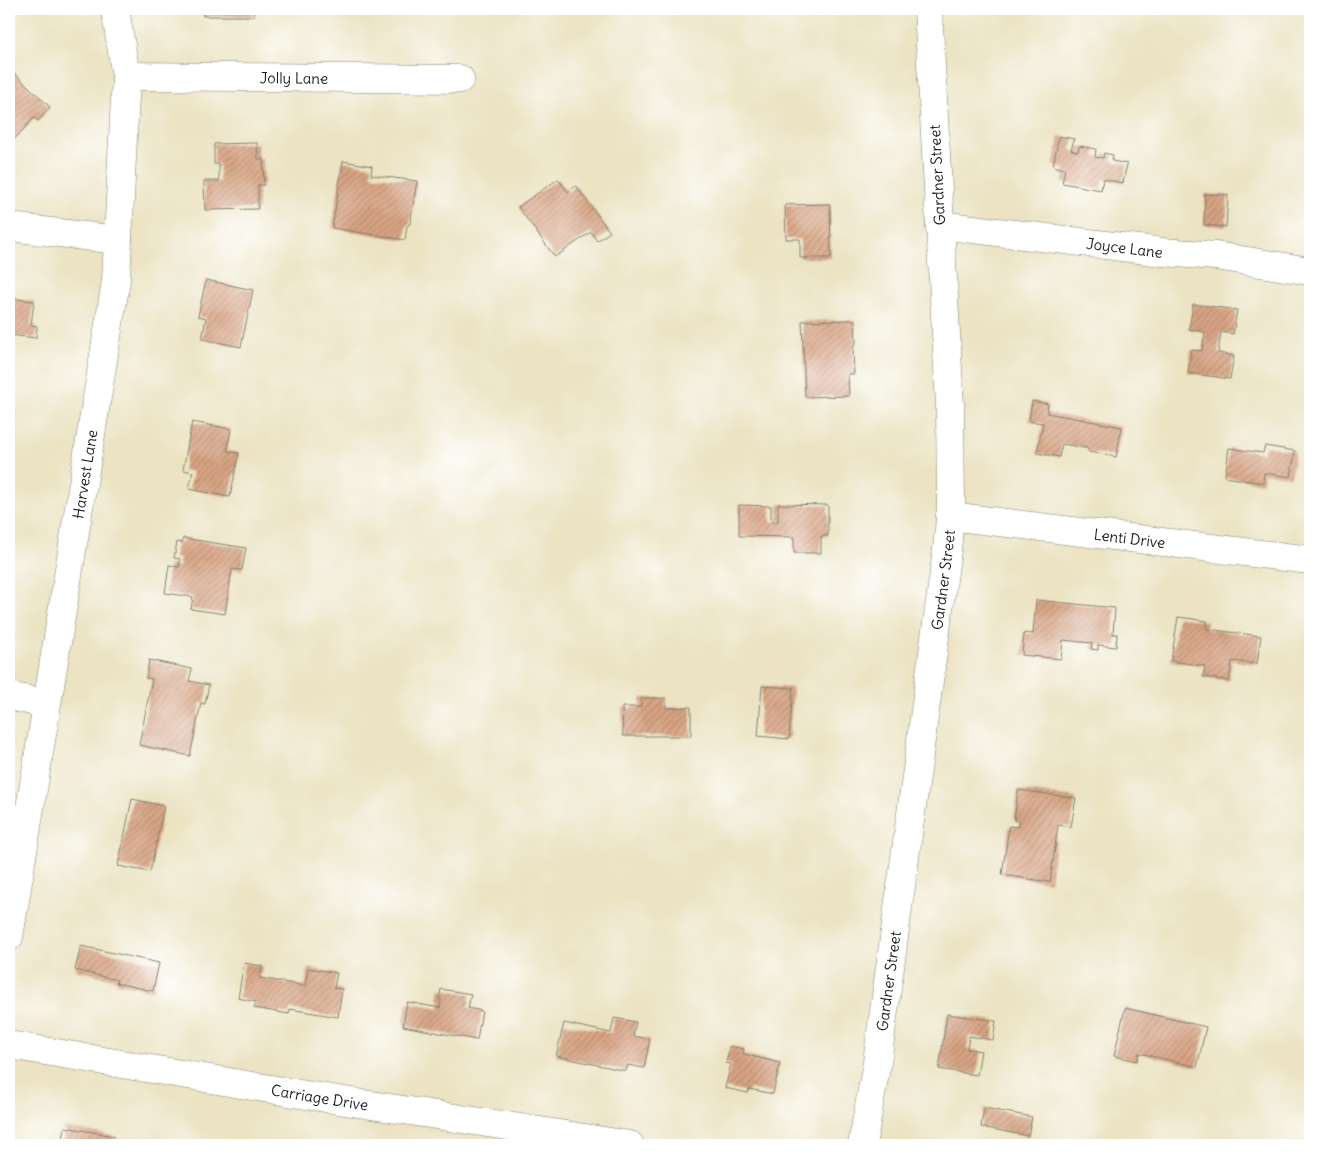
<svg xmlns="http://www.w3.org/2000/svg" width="1319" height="1154" font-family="Delius,sans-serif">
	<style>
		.building { fill: url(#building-hatch) }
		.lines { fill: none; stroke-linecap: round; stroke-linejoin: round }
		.minor-casing { stroke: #84806f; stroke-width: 29 }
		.minor { stroke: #fff; stroke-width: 28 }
		.labels { text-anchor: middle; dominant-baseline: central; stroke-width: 4; stroke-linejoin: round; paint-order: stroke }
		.street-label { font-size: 15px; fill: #1c1c1c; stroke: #fff }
	</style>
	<defs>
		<pattern id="building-hatch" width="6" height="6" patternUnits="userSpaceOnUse" patternTransform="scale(1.25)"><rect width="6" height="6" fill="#d9a484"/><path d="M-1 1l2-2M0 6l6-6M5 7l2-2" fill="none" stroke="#af856b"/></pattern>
	</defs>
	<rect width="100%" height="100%" fill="#fff"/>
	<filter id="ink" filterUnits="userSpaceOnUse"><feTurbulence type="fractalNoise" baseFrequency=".02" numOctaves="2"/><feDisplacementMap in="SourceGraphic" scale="10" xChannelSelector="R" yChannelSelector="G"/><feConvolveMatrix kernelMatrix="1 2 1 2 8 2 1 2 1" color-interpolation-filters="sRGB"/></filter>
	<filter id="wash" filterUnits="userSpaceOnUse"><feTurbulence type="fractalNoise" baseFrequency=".0096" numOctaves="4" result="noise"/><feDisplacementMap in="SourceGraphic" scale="20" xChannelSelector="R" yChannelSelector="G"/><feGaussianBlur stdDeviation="1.12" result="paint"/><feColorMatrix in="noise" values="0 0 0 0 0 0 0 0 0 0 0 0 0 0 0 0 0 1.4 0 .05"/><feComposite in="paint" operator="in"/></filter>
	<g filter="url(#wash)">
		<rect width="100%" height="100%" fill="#ebe3c2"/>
		<g id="blocks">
			<path class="building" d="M203 9H254V16H203Z
				M12 71 50 107 38 121 34 118 9 145V75Z
				M1059 136 1074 139 1071 150 1078 152 1079 146 1096 149 1095 157 1103 158 1104 153 1113 155 1112 161 1127 164 1123 183 1103 179 1101 190 1062 183 1065 169 1053 166Z
				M257 143 258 159H263L264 185H258V209L205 210 204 181H219V164H214V144Z
				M343 161 372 166 371 175 417 181 410 224 407 226 405 240 332 228Z
				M558 179 568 192 576 186 610 232 597 241 591 232 555 257 518 207Z
				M1205 194 1228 195 1226 227 1204 225Z
				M830 204 831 258H800V239H786L785 205Z
				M206 280 253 290 241 347 202 339 206 318 198 316Z
				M9 298 34 301 31 325 37 326 36 338 9 335Z
				M1193 304 1237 310 1233 334 1221 332 1218 353 1234 356 1230 379 1188 373 1191 350 1202 351 1205 332 1189 329Z
				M855 320 856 342 853 348 854 374H848L849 396 805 397 802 321Z
				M1032 401 1048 404 1047 413 1122 427 1116 457 1089 452 1087 448 1062 444 1059 457 1037 453 1043 423 1029 421Z
				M192 422 231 429 227 451 239 453 230 497 189 489 193 472 183 470Z
				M1265 446 1295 451 1291 477 1264 473 1263 483 1225 477 1229 448 1263 453Z
				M778 504 828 505V536H821V553H794V537L739 536V505L771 506V522H778Z
				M183 538 246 548 242 570 232 569 225 614 191 609 193 597 165 593 169 565 179 567 180 559 174 558 177 542 182 543Z
				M1036 600 1115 608 1113 634H1117L1116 647 1098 645V650L1091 649 1092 643 1063 640 1061 659 1022 655 1024 633 1033 634Z
				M1178 617 1207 621 1206 629 1261 636 1257 664 1232 661 1229 681 1203 677 1205 666 1171 661Z
				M149 660 192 669 189 681 209 685 205 704 201 703 190 756 139 745 152 679 146 678Z
				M762 686 793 688 789 739 758 736Z
				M641 698H666V708L691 707V736H623L622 707H641Z
				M1018 790 1076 798 1071 827 1058 825 1050 882 1002 875 1009 826 1018 827 1019 821H1014Z
				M132 799 164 806 150 872 118 866Z
				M81 946 159 963 153 991 116 983 117 980 75 970Z
				M244 963 262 966 260 978 305 986 308 968 337 973 334 988 342 989 338 1017 290 1009 289 1014 254 1008 256 1002 238 998Z
				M441 989 471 994 468 1008 482 1011 477 1040 403 1026 407 1002 440 1008 441 1000 439 999Z
				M1125 1008 1206 1027 1197 1067 1139 1053 1137 1061 1114 1056Z
				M947 1014 996 1021 993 1040 969 1036 967 1049 981 1051 977 1075 939 1069Z
				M614 1018 636 1022 633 1036 650 1039 644 1068 628 1065 626 1071 556 1056 564 1023 611 1033Z
				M730 1046 744 1049 743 1054 780 1063 773 1094 749 1089 748 1093 725 1088 731 1064 726 1063Z
				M984 1108 1032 1117 1028 1136 981 1127Z
				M65 1127 114 1136 113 1141 133 1145H62Z"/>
		</g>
	</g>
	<g filter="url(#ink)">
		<use href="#blocks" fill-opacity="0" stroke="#84806f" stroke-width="1"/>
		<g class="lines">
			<g class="minor-casing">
				<g id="minor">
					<path id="s1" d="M126 76 460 79"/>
					<path id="s2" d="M940 225 1163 252 1216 256 1310 271"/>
					<path d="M9 227 118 240"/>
					<path id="s3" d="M950 516 1310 560"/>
					<path d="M9 696 46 704"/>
					<path id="s4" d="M9 937 116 281 126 76 115 9"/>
					<path id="s5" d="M9 1045 306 1095 630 1145"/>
					<path id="s6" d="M862 1145 877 1062 947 550 951 508 950 405 928 9"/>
				</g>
			</g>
			<use href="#minor" class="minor"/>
		</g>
	</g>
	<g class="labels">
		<g class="street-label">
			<text stroke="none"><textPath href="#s1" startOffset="168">Jolly Lane</textPath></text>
			<text transform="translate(937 175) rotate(-93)">Gardner Street</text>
			<text stroke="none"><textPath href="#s2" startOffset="186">Joyce Lane</textPath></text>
			<text stroke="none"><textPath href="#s4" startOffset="469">Harvest Lane</textPath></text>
			<text stroke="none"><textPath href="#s3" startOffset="181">Lenti Drive</textPath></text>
			<text stroke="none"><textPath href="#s6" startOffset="571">Gardner Street</textPath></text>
			<text stroke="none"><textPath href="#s6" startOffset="166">Gardner Street</textPath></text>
			<text stroke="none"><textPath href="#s5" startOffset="315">Carriage Drive</textPath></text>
		</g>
	</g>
	<rect width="1319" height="1154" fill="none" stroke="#fff" stroke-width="30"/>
</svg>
